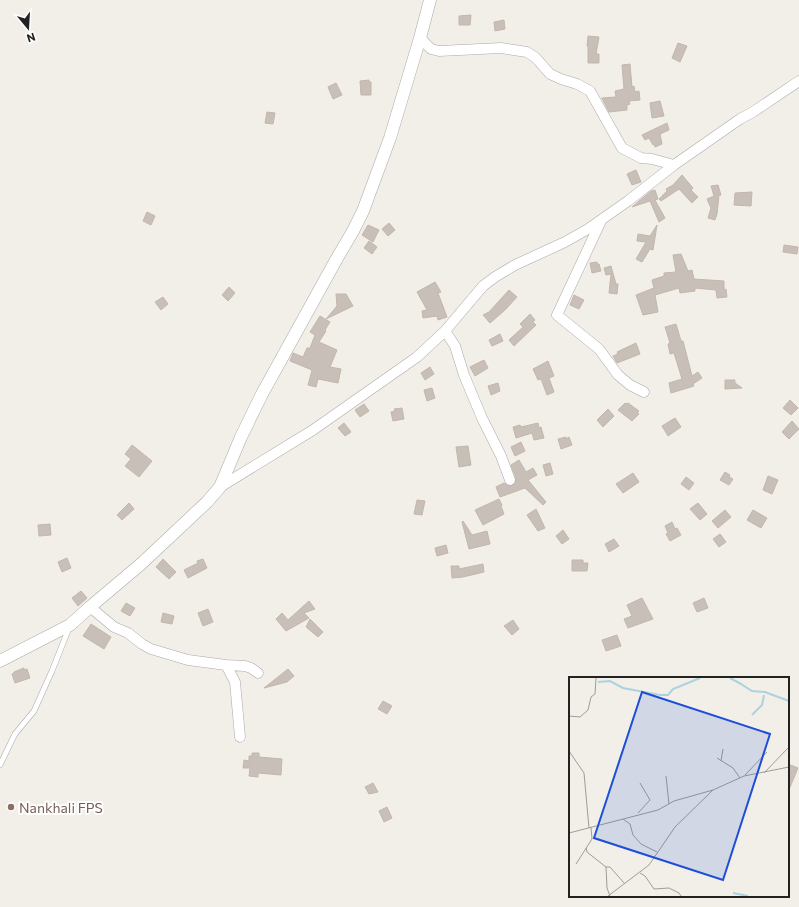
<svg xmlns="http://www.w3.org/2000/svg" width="799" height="907" font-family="Commissioner,sans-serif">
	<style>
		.building { fill: #c7bfb8; stroke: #c4b6ab }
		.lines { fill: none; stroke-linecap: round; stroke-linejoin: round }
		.service-casing { stroke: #a9a9a9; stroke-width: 6 }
		.minor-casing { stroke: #a9a9a9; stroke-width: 11 }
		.tertiary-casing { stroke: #a9a9a9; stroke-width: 13 }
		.service { stroke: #fff; stroke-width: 5 }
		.minor { stroke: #fff; stroke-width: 10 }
		.tertiary { stroke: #fff; stroke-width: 12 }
		.education-dot { fill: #8d6e63; stroke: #fff; stroke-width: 1.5 }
		.labels { text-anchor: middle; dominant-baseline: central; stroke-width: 4; stroke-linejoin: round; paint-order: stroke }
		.education-label { font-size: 14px; fill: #785e54; stroke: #fff; text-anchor: start }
		.inset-river { fill: none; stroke: #aad3df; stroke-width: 2 }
		.inset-road { fill: none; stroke: #9f9d99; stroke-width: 1 }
		.view { fill: #1d4ed8; fill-opacity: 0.15; stroke: #1d4ed8; stroke-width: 2 }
		.inset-edge { fill: none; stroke: #222; stroke-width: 2 }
	</style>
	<rect width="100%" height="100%" fill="#f2efe9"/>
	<path class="building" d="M471 15 470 25H459V16Z
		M504 20 505 29 495 31 494 22Z
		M588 36 599 37 596 54H599V63H588V46H587Z
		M678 43 687 46 680 62 672 58Z
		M630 64 632 87 634 86 635 92 639 91 640 100 629 101 630 104 627 105V110L609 112 602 98 616 97 615 91 624 89 622 65Z
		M369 80V82H371V95H361L360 81Z
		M336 83 342 95 333 99 328 87Z
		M660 101 664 116 652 118 650 103Z
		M267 112 275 113 273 124 265 123Z
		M667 123 669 130 660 134 662 144 655 147 654 144 653 145 649 138 645 140 642 135Z
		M636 170 641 182 632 185 627 174Z
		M682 175 693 188 691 190 698 197 692 203 679 189 661 201 659 199 667 191 666 189 673 185Z
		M718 185 721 195H719L717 214 715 220 708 218 711 208 707 199 714 196 711 186Z
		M655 190 658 199 655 200 665 218 659 222 650 201 632 207 651 191Z
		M752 192 751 206 734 205 735 193Z
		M147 212 155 216 151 225 143 221Z
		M389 223 395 230 388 236 382 229Z
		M368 225 379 230 373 242 362 235Z
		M657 225 653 250 650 249 642 262 636 259 646 242 637 241 638 234 650 236Z
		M369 241 377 247 372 254 364 248Z
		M784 245 798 247 797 254 783 252Z
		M681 254 688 271 692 270 694 279 724 281V290L726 289 727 297 717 298 716 290 695 288V291L680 293 679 288 655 295 658 312 643 315 636 295 654 288 652 280 664 276V273L676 272 673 255Z
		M597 262V264H599L601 271 592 273 590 263Z
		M611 266 616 284H618L617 294 609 293 611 274 606 275 604 268Z
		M435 282 441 292 438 293 447 317 438 320 437 316 423 318 422 311 427 310 417 292Z
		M229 287 235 293 228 301 222 295Z
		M509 290 517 297 505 310 490 323 483 315 489 312Z
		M336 294H346L353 306 326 319 337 306Z
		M574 295 584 300 579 309 570 305Z
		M163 297 168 304 161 310 155 302Z
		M530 314 535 320 533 322 536 325 514 346 509 340 523 327 520 324Z
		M320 316 330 322 325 330 326 331 319 342 337 350 330 367 341 369 338 383 318 379 316 387 308 385 312 370 290 361 293 353 303 357 307 348H310L315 335 310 332Z
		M676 324 681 341H683L692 376 698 372 702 378 693 384 694 386 671 393 669 383 682 379 674 353 670 354 668 344 670 343 665 327Z
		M500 334 503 341 492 346 489 340Z
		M636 343 640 354 617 363 613 356 618 354 617 352Z
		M484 360 488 368 475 376 470 367Z
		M548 361 554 376 549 378 554 392 547 395 541 379 538 380 533 369Z
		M430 367 434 374 425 380 421 373Z
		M725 380H735V383L742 388 725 389Z
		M498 383 500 391 491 395 488 386Z
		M432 388 435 398 427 401 424 390Z
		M790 400 798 408 791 415 783 408Z
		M625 403 626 404 628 403 639 411 637 412 639 414 632 421 618 410Z
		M364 404 369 411 360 417 355 410Z
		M402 408 404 419 393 421 391 412 395 411 394 409Z
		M608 409 614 416 603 427 597 420Z
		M675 418 681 427 668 436 662 426Z
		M792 421 799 429 789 439 782 432Z
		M344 423 351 432 345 436 338 428Z
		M538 423 539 428 541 427 544 438 534 440 532 433 516 438 513 427 520 425 521 427Z
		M566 437V439L569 437 572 445 561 449 558 439Z
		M521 442 525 451 515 456 511 447Z
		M132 445 152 461 139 477 125 466 131 459 125 454Z
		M468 446 471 465 459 467 456 447Z
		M519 460 526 472 533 468 537 475 528 480 546 502 543 505 525 488 500 497 496 487 504 483 509 486 515 484 516 478 511 465Z
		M550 463 553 474 546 476 543 465Z
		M725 472 730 475 729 477 733 479 729 485 720 480Z
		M633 473 639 482 623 493 616 484Z
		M768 476 778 480 772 494 763 490Z
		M686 477 694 483 689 490 681 484Z
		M499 499 502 505 501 506 504 514 483 525 475 510Z
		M417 500 425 501 422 515 414 514Z
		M129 503 134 509 122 520 117 515Z
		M698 503 707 514 700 520 690 509Z
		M536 509 545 528 538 531 527 515Z
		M725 510 731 517 718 528 712 521Z
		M753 510 767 518 761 528 747 520Z
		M463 521 472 535 487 531 490 544 469 549 462 522Z
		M672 522 675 529 677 528 681 535 670 541 666 534 668 533 665 526Z
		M50 524 51 535 39 536 38 525Z
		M563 530 569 539 562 544 556 536Z
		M720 534 726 542 719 547 713 539Z
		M614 539 619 546 609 552 605 544Z
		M446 545 448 553 437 556 435 548Z
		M67 558 71 568 62 572 58 562Z
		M163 559 176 572 169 579 156 567Z
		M203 559 207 568 188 578 184 570 198 563 197 561Z
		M572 560H583V563H588L587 571H572Z
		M483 564 484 572 463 577 452 578 451 566H459V569Z
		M81 591 87 598 78 606 72 598Z
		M642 598 653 619 628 628 624 619 632 616 627 605Z
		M704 598 708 608 697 612 693 603Z
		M309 601 315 609 304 613 309 618 286 631 276 619 282 613 288 620Z
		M126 603 135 608 130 616 121 611Z
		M208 609 213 622 203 626 198 613Z
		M163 613 174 616 172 624 161 622Z
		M310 619 323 632 318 637 306 627Z
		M513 620 519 629 512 635 504 626Z
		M91 624 111 637 104 649 83 636Z
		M617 635 621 646 606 651 602 640Z
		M24 668V670L27 669 30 678 15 683 12 674 14 673V672Z
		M288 669 294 676 287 682 264 688Z
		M383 701 392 706 387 714 378 709Z
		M252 753H259V757L282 759 281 775 258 773V777L249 776 250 768H243L244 760 249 761V756H252Z
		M788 764 798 768 788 792Z
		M373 783 378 792 369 794 365 787Z
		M387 807 392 818 384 822 379 811Z"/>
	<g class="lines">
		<g class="service-casing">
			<path id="service" d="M0 765 15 734 34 711 52 671 69 628"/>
		</g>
		<g class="minor-casing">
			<path id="minor" d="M420 38 431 49 439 51 501 48 527 52 536 58 550 74 561 79 577 84 590 91 622 148 641 158 652 159 674 165
				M601 221 557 315 599 349 618 375 630 385 644 392
				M445 331 455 346 464 375 482 418 501 456 510 480
				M220 487 313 430 417 357 445 331 483 286 495 277 515 265 565 242 588 229 628 201 674 165 740 119 753 112 799 81
				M90 607 114 627 128 633 142 644 151 649 188 660 226 665 245 666 251 668 258 673
				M226 665 235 682 240 737"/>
		</g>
		<g class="tertiary-casing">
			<path id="tertiary" d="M0 661 70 625 90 607 141 564 207 502 220 487 241 437 262 394 336 260 353 231 363 211 390 138 420 38 430 0"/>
		</g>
		<use href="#service" class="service"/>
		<use href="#minor" class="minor"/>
		<use href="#tertiary" class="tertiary"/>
	</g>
	<circle class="education-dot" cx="11" cy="807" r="4"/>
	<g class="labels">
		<g class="education-label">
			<text x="19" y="807">Nankhali FPS</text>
		</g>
	</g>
	<g transform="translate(569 677)">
		<rect width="220" height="220" fill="#f2efe9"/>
		<path class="inset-river" d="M161 1 172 7M29 5 41 4 54 11 91 18H99L104 12 131 1M172 7 183 14 196 15 220 24M183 38 193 28 195 18M164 216 179 219"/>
		<path class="inset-road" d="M0 39 11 40 19 33 22 20 26 17 27 1M0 74 15 96 20 151M148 81 164 91 171 101M152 84 154 72M195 96 220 70M176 98 198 75M97 99 100 127M69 136 81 123 71 106M54 142 61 147 64 158 72 167 88 175M0 156 89 133 105 124 144 113M17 171 18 175 37 190 38 211 41 219M7 187 23 162 22 150M37 190H41L56 207M71 196 76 199 85 212 100 211 110 216 112 219M39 219 80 188 106 150 144 113 175 99 220 90"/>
		<path class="view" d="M73 15 201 57 154 203 25 161Z"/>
		<rect width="220" height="220" class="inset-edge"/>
	</g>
	<g transform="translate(28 28) rotate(162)" stroke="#ffffff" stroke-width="3" paint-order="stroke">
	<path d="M0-3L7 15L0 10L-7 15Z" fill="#222222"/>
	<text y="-6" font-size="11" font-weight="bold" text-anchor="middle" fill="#222222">N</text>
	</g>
</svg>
